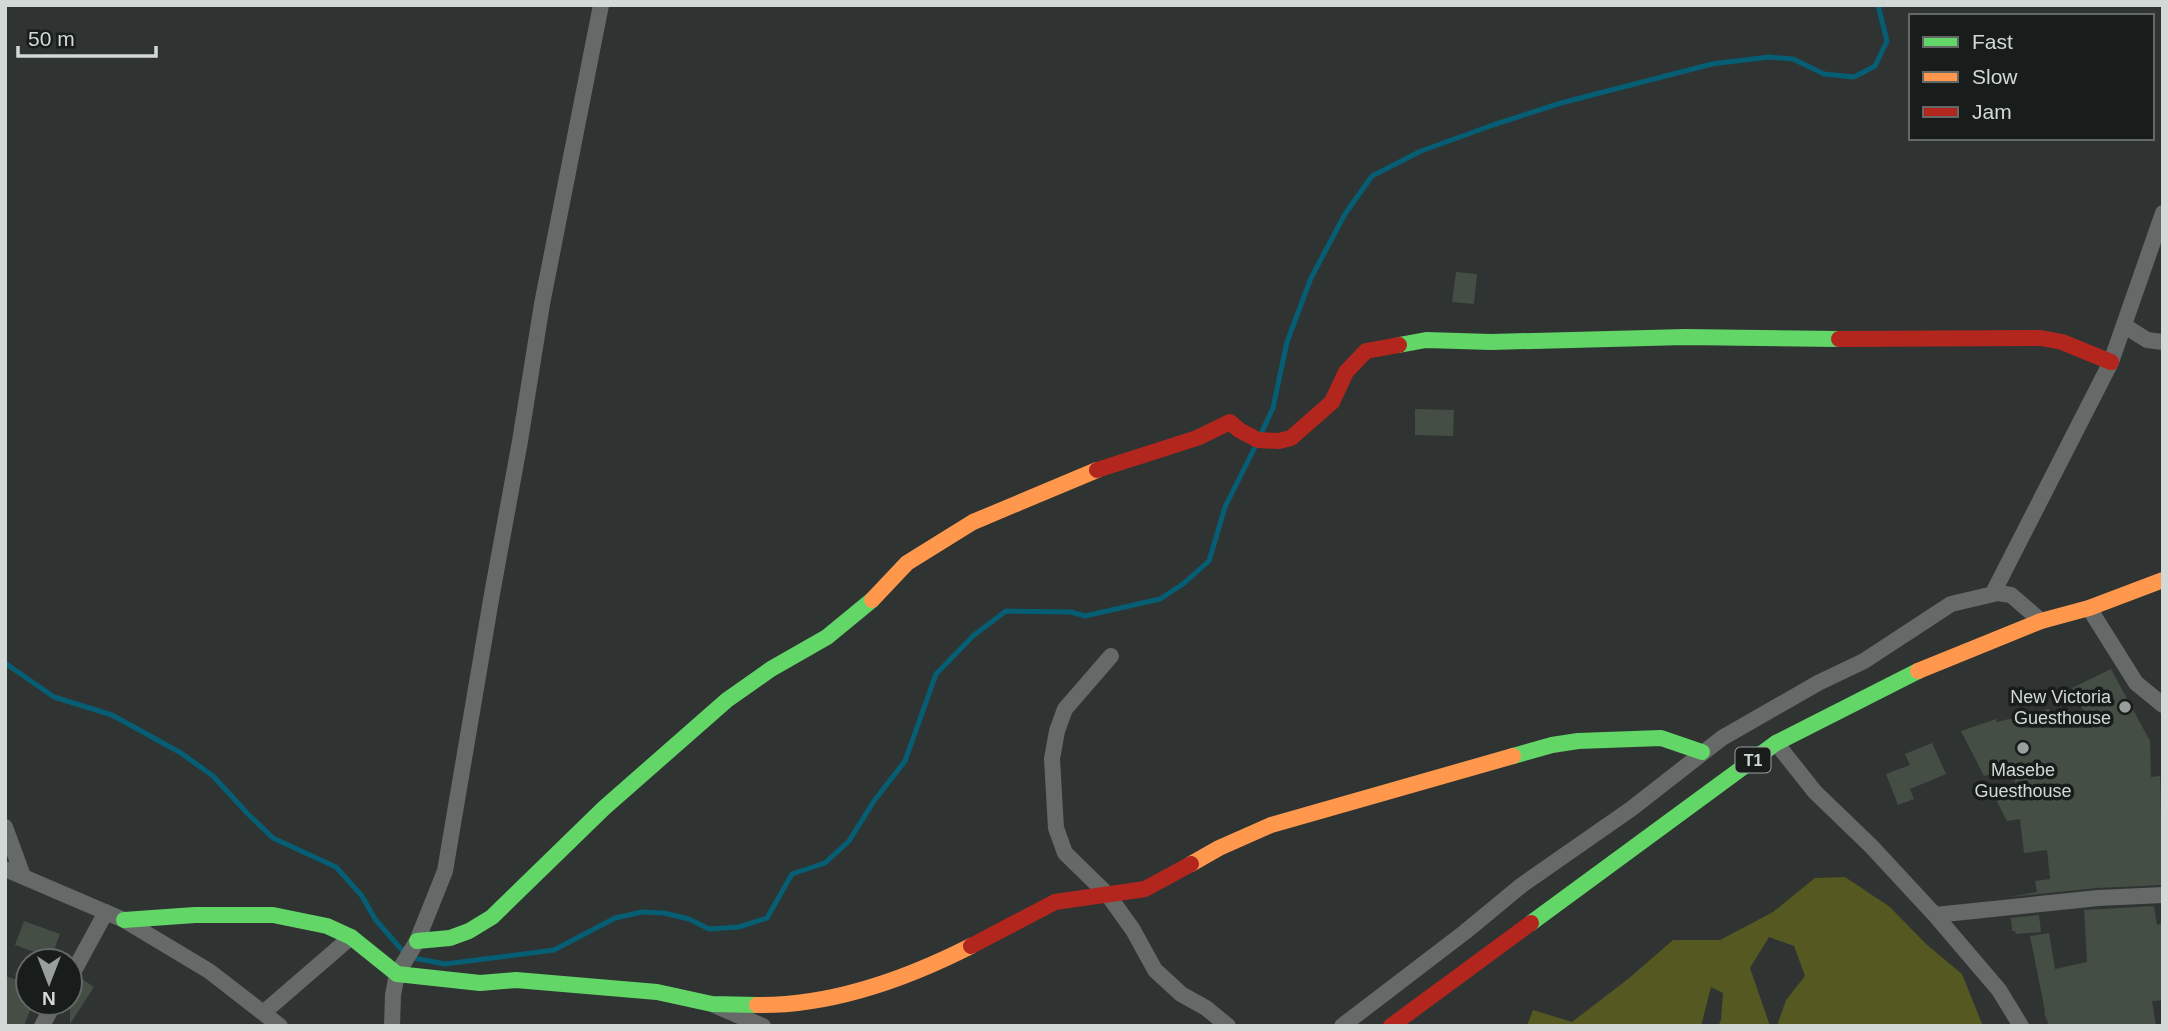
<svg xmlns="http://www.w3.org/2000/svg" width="2168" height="1031" font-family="Helvetica,sans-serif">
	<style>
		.forest { fill: #555821 }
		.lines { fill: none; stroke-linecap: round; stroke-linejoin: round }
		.stream { stroke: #055e74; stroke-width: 5 }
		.building { fill: #444e45 }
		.street { stroke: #656a68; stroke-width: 16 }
		.fast { stroke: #63d668; stroke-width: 16 }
		.slow { stroke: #ff974d; stroke-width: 16 }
		.jam { stroke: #b3261e; stroke-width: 16 }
		.poi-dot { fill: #999f9d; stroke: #181d1b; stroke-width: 2.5 }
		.labels { text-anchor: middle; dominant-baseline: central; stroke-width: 7; stroke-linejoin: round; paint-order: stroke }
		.shield { fill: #181d1b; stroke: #9aa19e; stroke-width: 2 }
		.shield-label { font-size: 16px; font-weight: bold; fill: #d2d9d6 }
		.poi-label { font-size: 18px; fill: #d2d9d6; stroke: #181d1b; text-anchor: end }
	</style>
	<rect width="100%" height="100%" fill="#2f3432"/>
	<path class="forest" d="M1845 877 1890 907 1926 944 1962 974 1983 1026H1777L1786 1000 1805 976 1794 946 1769 937 1750 968 1770 1026H1718L1721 1020 1723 993 1711 987 1701 1026H1527L1533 1010 1572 1022 1628 979 1673 940H1720L1773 912 1815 878Z"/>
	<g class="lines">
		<path class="stream" d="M1260 436 1273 408 1287 342 1311 278 1345 214 1372 176 1421 151 1493 125 1561 103 1712 64 1769 57 1793 59 1824 74 1854 77 1875 66 1887 41 1878 5
			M5 663 54 697 112 715 181 753 213 776 248 814 273 838 336 867 362 896 375 919 408 957 445 964 554 950 615 918 642 912 664 913 689 919 709 929 739 927 767 918 792 874 825 863 849 841 874 801 905 761 936 674 974 635 1006 611 1071 612 1085 616 1160 599 1183 584 1209 561 1225 507 1256 445"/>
	</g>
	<path class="building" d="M1456 272 1477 274 1474 304 1452 302Z
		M1415 409 1454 410 1453 436 1415 435Z
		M2111 669 2150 741 2151 777 2160 776 2163 885 2097 888 2009 897 2037 892 2035 881 2050 879 2047 850 2024 853 2020 819 2007 821 1996 800 2020 799 2011 767 1984 776 1961 731 1996 719 1997 722 2049 709 2050 711 2024 728H2092L2072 688Z
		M1932 743 1946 774 1910 789 1914 799 1898 805 1886 774 1910 765 1905 754Z
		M2154 906 2157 925 2163 923V1000L2152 1001 2156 1026H2049L2044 1012 2045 1011 2030 936 2049 933 2055 969 2087 962 2084 910Z
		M2039 915 2041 932 2016 934 2015 931H2012L2011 918Z
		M24 921 60 934 51 958 15 945Z
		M5 976 28 983V1003H33L24 1026H5Z
		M82 979 94 987 70 1024V988L76 987Z"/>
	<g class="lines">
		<path class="street" d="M2125 326 2147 340 2163 342
			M1993 593 2111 362 2163 213
			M2089 608 2136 683 2163 705
			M1111 656 1065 709 1057 731 1052 759 1056 828 1065 853 1108 895 1133 930 1155 970 1181 994 1206 1008 1228 1026
			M1776 743 1815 792 1871 846 1935 915 1999 990 2021 1026
			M5 827 23 876
			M5 869 124 920 209 971 280 1026
			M1935 915 2098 898 2163 895
			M70 978 106 912
			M716 1006 763 1026
			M263 1013 351 937
			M42 1026 54 1003
			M392 1026 393 995 397 974 417 941 445 871 492 594 520 441 542 304 601 5
			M1342 1026 1465 932 1522 885 1631 809 1722 738 1818 683 1864 661 1951 604 1998 593 2011 595 2041 621"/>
		<path class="fast" d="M1399 345 1426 340 1491 342 1685 337 1839 339
			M1513 756 1552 745 1578 741 1661 738 1702 752
			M124 920 195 915H273L327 926 351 937 397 974 480 983 516 980 657 992 712 1004 757 1005
			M1531 923 1776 743 1918 671
			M417 941 450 938 469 931 492 917 604 808 727 700 771 669 827 637 872 600"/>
		<path class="slow" d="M872 600 907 563 973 522 1097 470
			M1918 671 2041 621 2089 608 2163 580
			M1191 864 1219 848 1271 825 1513 756
			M757 1005C831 1006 906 979 971 946"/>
		<path class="jam" d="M1839 339 2041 338 2062 342 2111 362
			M1097 470 1197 438 1230 422 1239 430 1258 440 1279 441 1291 438 1332 402 1346 372 1366 351 1399 345
			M971 946 1055 902 1145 889 1191 864
			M1391 1026 1531 923"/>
	</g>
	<g class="poi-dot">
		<circle cx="2125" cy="707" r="7"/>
		<circle cx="2023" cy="748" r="7"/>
	</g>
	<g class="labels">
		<rect class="shield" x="1735.5" y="747.5" width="35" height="25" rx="5"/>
		<g class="shield-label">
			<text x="1753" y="760">T1</text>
		</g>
		<g class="poi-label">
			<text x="2111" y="697">New Victoria<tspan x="2111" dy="21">Guesthouse</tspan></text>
			<text x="2023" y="770" text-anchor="middle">Masebe<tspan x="2023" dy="21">Guesthouse</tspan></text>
		</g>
	</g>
	<rect width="2168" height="1031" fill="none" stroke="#d2d9d6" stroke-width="14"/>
	<rect x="1909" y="14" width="245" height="126" fill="#181d1b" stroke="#626866" stroke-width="2"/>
	<rect x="1923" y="37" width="35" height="10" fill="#63d668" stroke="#626866" stroke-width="2"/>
	<text x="1972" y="49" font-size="21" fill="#d2d9d6">Fast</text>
	<rect x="1923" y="72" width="35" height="10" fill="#ff974d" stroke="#626866" stroke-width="2"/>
	<text x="1972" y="84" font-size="21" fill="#d2d9d6">Slow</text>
	<rect x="1923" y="107" width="35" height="10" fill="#b3261e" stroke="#626866" stroke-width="2"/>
	<text x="1972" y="119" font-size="21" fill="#d2d9d6">Jam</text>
	<g transform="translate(49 982) rotate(180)"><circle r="33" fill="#181d1b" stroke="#626866" stroke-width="2"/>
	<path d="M0-5L12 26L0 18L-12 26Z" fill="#999f9d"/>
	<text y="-10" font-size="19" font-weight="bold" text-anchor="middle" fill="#d2d9d6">N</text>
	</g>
	<path d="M18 46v10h138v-10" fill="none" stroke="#d2d9d6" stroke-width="3.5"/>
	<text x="28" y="46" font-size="21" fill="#d2d9d6" stroke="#181d1b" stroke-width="5" paint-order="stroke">50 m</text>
</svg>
